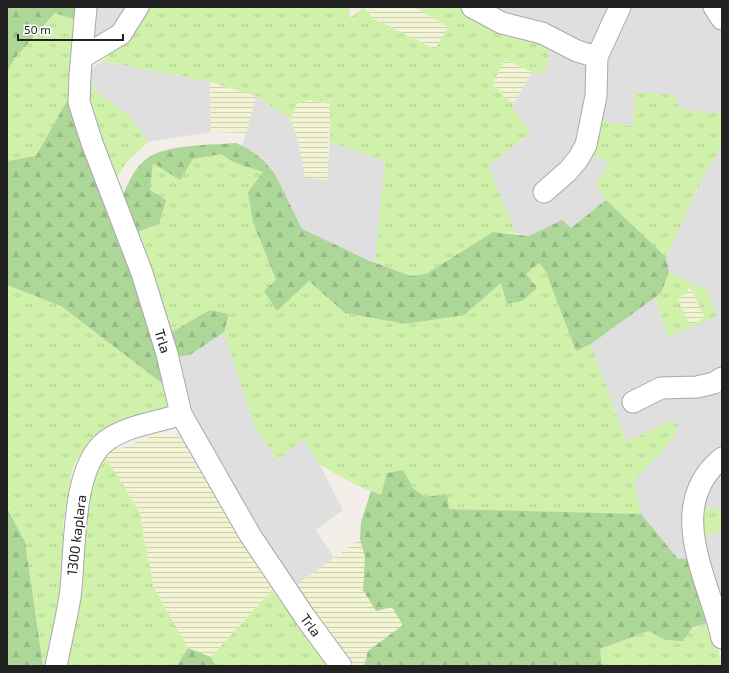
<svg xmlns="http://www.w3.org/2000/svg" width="729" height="673" font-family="'Exo 2',sans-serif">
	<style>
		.residential { fill: #e0dfdf }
		.farmland { fill: url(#farmland-rules) }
		.grass { fill: url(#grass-tufts); fill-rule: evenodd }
		.forest { fill: url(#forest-firs) }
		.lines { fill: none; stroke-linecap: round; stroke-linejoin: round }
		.minor-casing { stroke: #a9a9a9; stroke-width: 23 }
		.minor { stroke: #fff; stroke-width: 21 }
		.labels { text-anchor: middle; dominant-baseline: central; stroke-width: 3; stroke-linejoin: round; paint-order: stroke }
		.street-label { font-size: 14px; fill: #222; stroke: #fff }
	</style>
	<defs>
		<pattern id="farmland-rules" width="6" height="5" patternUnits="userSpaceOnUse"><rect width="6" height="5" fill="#f1f3d2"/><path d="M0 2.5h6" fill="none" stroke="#ced0b4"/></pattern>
		<pattern id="grass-tufts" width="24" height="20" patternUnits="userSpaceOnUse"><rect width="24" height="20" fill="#cff1aa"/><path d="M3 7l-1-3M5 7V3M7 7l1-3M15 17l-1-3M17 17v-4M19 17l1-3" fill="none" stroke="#b1ce92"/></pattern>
		<pattern id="forest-firs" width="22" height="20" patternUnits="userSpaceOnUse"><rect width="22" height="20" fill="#add699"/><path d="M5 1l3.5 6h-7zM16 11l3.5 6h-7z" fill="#95b784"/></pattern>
	</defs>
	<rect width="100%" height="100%" fill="#f3efe8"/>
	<path class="residential" d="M91 7H134L119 29 90 40Z
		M483 7H614L598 42 588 46Z
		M628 7H707L722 31V118L720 114 678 108 636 92 632 126 600 121 604 63Z
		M552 44 591 62 589 152 611 163 596 185 606 200 571 229 562 221 529 236 516 233 488 166 531 133 511 108 532 72 544 74Z
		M102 61 210 82 211 132 148 142 131 117 97 92 88 75 95 66Z
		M256 96 291 119 299 145 327 180 330 142 385 161 375 262 315 237 302 229 275 174 265 162 242 146Z
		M722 146V451L711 460 692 558 678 560 641 514 634 481 675 436 671 420 626 442 591 344 655 297 668 337 708 291 669 272 666 257 702 179Z
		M224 332 236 366 277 461 304 438 320 465 343 510 316 530 334 558 295 586 259 540 185 407 175 357 190 355Z
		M722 466V511L702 506Z
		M722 530V623L698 538Z"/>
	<path class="farmland" d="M364 7H415L449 27 435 49 372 18Z
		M505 60 532 72 513 105 492 84Z
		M210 82 256 96 246 133 211 132Z
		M309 100 330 104 327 180 305 178 299 145 291 119 296 104Z
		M690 287 705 318 689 325 678 300Z
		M159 433 179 436 191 449 272 590 211 657 188 648 154 588 139 511 104 455Z
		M360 539 365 557 363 590 370 602 392 607 404 625 368 651 364 666H353L295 586Z"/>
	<path class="grass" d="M147 7H349L350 18 364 7 372 18 435 49 448 27 415 7H459L482 23 552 44 544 74 532 72 505 60 492 84 513 105 512 108 531 133 488 166 516 233 493 232 426 274 411 276 375 262 385 161 330 142V104L309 100 296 104 291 119 256 96 211 82 102 61 142 22Z
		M56 13 79 21 68 99 36 157 7 161V72L15 58Z
		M88 75 97 92 131 117 148 142 126 163 116 179 87 108Z
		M636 92 676 95 678 108 721 114 722 146 702 179 666 257 606 200 596 185 610 163 589 152 600 121 632 126Z
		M221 154 233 162 263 172 253 222 276 280 309 281 345 313 405 324 526 274 539 263 545 270 576 351 591 344 626 442 671 420 678 425 675 436 634 481 641 514 449 509 425 497 413 488 381 495 356 485 320 465 303 439 277 461 253 422 224 332 229 314 210 310 170 333 137 232 159 224 150 190 153 162 193 159Z
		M669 272 708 291 717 316 668 337 655 297 661 293ZM690 287 705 318 690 325 678 301Z
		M7 285 61 306 163 384 168 400 166 408 98 437 86 446 73 466 63 524 64 568 48 666H43L25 542 7 508Z
		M104 455 139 511 154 588 188 648 177 666H65L87 502 96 466Z
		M702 506 722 511V530L698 538Z
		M272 590 297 624 334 666H216L211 657Z
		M713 621 722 666H602L600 649 649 631 665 640Z"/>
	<path class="forest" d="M7 7H81L79 21 55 13 15 58 7 72Z
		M68 99 116 223 159 359 163 384 61 306 7 285V161L36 156Z
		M236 143 249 149 265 162 275 174 302 229 368 260 411 276 426 274 493 232 529 236 562 220 571 228 606 200 666 257 669 272 661 293 591 344 576 351 545 270 539 263 526 274 537 288 522 301 507 304 501 283 464 315 405 324 345 313 309 281 277 311 264 291 276 280 253 222 248 192 263 172 233 162 221 154 193 159 180 180 153 163 150 190 166 200 159 224 137 232 122 197C128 184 134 168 146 159 166 144 211 145 236 143Z
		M210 310 229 314 224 332 190 355 175 357 170 333Z
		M403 470 413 488 425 497 447 494 449 509 641 514 678 559 692 558 713 621 692 628 683 641 665 640 649 631 600 649 602 666H364L368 651 403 625 392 607 376 611 363 590 365 557 360 539 361 522 371 491 381 495 387 473Z
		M7 508 25 542 43 666H7Z
		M188 648 211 657 216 666H177Z"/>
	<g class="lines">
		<g class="minor-casing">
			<path id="minor" d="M86 7 80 75 79 102 92 143 142 273 167 354 181 414 250 535 305 617 341 666
				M472 7 502 23 542 33 577 51 597 57
				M714 7 722 19
				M83 57 121 34 138 7
				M544 192 568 171 578 159 586 145 596 96 597 57 620 7
				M633 402 661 388 697 387 714 383 722 378
				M722 458C663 507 709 579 722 638
				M56 666C61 643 66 620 70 597 76 555 70 468 106 441 127 425 157 423 181 414"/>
		</g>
		<use href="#minor" class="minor"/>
	</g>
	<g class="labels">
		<g class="street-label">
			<text transform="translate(163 341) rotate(73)">Trla</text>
			<text transform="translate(76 535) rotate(-83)">1300 kaplara</text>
			<text transform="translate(311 625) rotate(54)">Trla</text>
		</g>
	</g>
	<rect width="729" height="673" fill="none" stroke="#222222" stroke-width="16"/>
	<path d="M18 34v6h105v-6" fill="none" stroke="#222222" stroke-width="2"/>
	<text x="24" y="34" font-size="12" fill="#222222" stroke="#ffffff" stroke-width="3" paint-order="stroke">50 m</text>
</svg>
